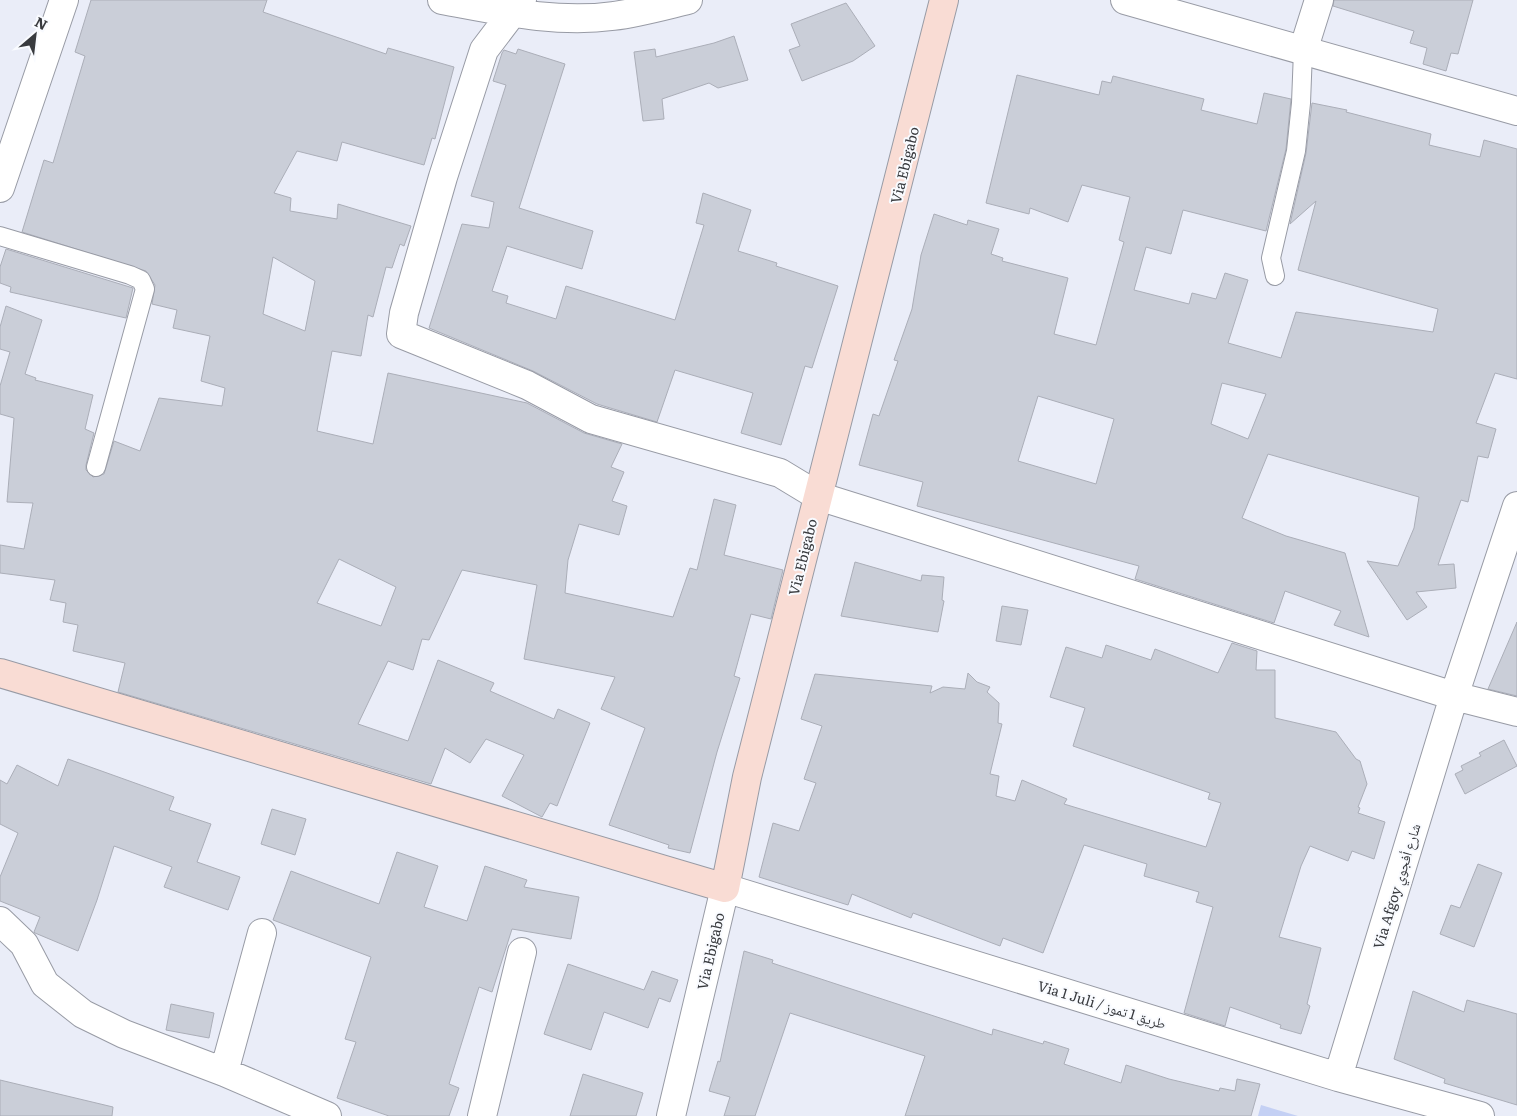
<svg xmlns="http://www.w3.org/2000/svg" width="1517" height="1116" font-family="Literata,'Noto Naskh Arabic',serif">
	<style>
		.green { fill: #c4d0f4 }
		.building { fill: #caced8; stroke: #abaeb8; fill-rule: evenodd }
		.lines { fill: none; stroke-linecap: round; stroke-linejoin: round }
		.service-casing { stroke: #989ba5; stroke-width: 20 }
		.minor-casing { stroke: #989ba5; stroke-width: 30 }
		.tertiary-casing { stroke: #989ba5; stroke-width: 30 }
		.secondary-casing { stroke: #989ba5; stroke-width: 30 }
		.service { stroke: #fff; stroke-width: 18 }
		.minor { stroke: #fff; stroke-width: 28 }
		.tertiary { stroke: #fff; stroke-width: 28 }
		.secondary { stroke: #f9dcd4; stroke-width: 28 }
		.labels { text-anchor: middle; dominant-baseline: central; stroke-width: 4; stroke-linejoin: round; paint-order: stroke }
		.street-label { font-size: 14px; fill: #393b3f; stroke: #f9fbff }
	</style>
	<rect width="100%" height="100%" fill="#eaedf8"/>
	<path class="green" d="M1261 1105 1298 1116H1258Z"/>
	<path class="building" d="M91 0H267L263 12 386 54 388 48 454 67 435 139 432 138 424 165 342 142 337 161 297 151 274 193 291 198 290 211 337 219 338 204 411 226 404 246 400 244 392 268 386 267 373 317 368 315 361 356 332 351 317 431 373 444 388 373 527 403 584 433 622 444 611 467 624 472 612 501 627 506 619 535 579 524 568 560 565 593 673 617 690 568 697 570 714 499 736 505 724 555 783 570 771 619 751 614 734 676 740 678 717 752 690 853 668 848 669 845 609 825 645 728 601 709 615 677 524 659 537 585 462 570 429 640 422 639 413 670 388 661 358 724 408 741 438 660 494 683 490 691 554 719 558 709 590 723 557 806 550 803 542 817 502 796 524 755 486 739 470 763 445 748 431 784 118 692 125 663 73 651 78 625 63 622 66 603 50 600 55 580 0 573V545L24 549 33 503 7 502 14 418 0 414V386L10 352 0 349V327L6 306 42 320 25 374 36 378 35 380 93 395 85 429 94 433 86 465V470L93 477 104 474 114 441 140 451 159 398 222 406 225 388 201 381 210 336 173 328 177 310 152 304 155 285 146 271 22 232 44 160 53 163 85 56 75 52ZM273 257 315 281 305 331 263 314ZM339 559 396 587 381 626 317 603Z
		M1334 0H1473L1458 54 1451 53 1446 71 1423 64 1427 48 1410 43 1414 31 1333 6Z
		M846 3 875 46 853 61 802 81 789 50 800 46 791 24Z
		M734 36 748 80 718 88 709 83 662 99 664 119 643 121 634 52 655 49 656 57 714 43Z
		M518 49 565 64 519 208 593 231 582 269 507 246 492 291 508 296 506 303 556 319 566 286 675 320 704 225 696 223 703 193 751 210 738 251 777 263 776 266 838 286 812 368 805 366 781 445 741 433 753 393 675 370 657 422 597 404 533 371 429 328 462 224 489 228 494 202 471 196 506 85 493 81 502 53 504 50 516 54Z
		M1017 75 1099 95 1102 81 1111 83 1113 76 1204 99 1201 110 1257 124 1264 93 1291 99 1286 149 1266 231 1183 210 1171 254 1146 247 1134 290 1189 304 1192 293 1216 299 1225 273 1248 280 1228 343 1281 358 1296 312 1433 332 1438 309 1298 270 1316 201 1290 224 1306 153 1312 103 1347 110 1346 112 1431 134 1429 145 1480 157 1484 140 1517 149V379L1495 373 1476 423 1496 429 1488 458 1478 456 1468 502 1461 500 1438 565 1454 564 1456 588 1416 592 1427 607 1407 620 1367 561 1398 566 1414 528 1419 497 1268 454 1242 518 1286 536 1345 553 1369 637 1334 625 1341 611 1285 591 1274 623 1135 579 1139 566 917 506 923 482 859 465 873 414 879 416 898 361 894 360 912 309 921 255 934 214 967 225 968 220 999 229 991 254 1003 258 1002 261 1068 278 1054 334 1096 345 1124 242 1119 240 1130 197 1082 185 1068 222 1030 208 1029 214 986 203ZM1222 383 1266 394 1248 439 1211 424ZM1038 396 1114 419 1096 484 1018 461Z
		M6 249 133 288 126 318 10 292 11 287 0 283V267Z
		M855 562 921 581 922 575 944 577 942 600 944 601 938 632 841 616Z
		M1002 606 1028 610 1021 645 996 641Z
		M1517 622V696L1488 689Z
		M1232 643 1257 651 1256 670H1275V718L1336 732 1356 759 1360 761 1367 784 1358 807 1360 808 1358 813 1385 822 1374 859 1352 851 1348 861 1310 846 1301 866 1279 937 1321 948 1307 1004 1310 1006 1301 1034 1280 1028 1281 1025 1230 1007 1225 1026 1184 1013 1213 907 1196 902 1199 892 1144 876 1147 864 1084 845 1043 953 1003 938 1000 946 913 913 911 918 852 894 848 905 759 877 773 823 799 831 816 783 804 779 822 726 801 719 815 674 932 686 930 693 943 687 965 689 968 673 977 682 990 687 987 692 999 703 998 723 1002 724 990 774 999 776 996 796 1015 801 1022 780 1067 799 1064 804 1206 847 1221 803 1208 799 1210 793 1073 746 1085 708 1050 697 1066 647 1102 658 1106 645 1151 660 1155 649 1218 673Z
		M1504 740 1517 766 1465 794 1455 774 1463 770 1461 766 1481 756 1479 753Z
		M68 759 174 797 169 810 211 824 197 862 240 877 228 910 164 887 172 867 114 846 97 900 78 951 35 933 34 932 40 917 0 901V877L18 833 0 824V780L7 784 17 765 58 786Z
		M272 809 306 819 295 855 261 844Z
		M397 852 438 866 424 907 467 921 485 866 527 880 524 887 579 897 571 939 512 929 492 992 479 987 449 1084 459 1088 449 1116H389L337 1098 356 1042 345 1039 371 957 273 920 291 871 379 904Z
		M1478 864 1502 873 1474 947 1440 934 1451 905 1460 908Z
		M744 951 773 960 772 963 992 1035 993 1029 1043 1044 1044 1041 1069 1049 1064 1064 1121 1083 1126 1065 1169 1079 1219 1091 1220 1088 1235 1091 1237 1079 1260 1084 1251 1116H905L925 1056 790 1013 755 1116H724L730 1097 709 1091 718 1061 720 1062Z
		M568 964 644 990 652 971 678 980 670 1002 659 998 648 1028 604 1012 591 1050 544 1034Z
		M1413 991 1464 1012 1467 1000 1517 1014V1105L1444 1083 1445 1079 1394 1059Z
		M171 1004 214 1013 209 1038 166 1030Z
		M583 1074 643 1093 636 1116H570Z
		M0 1080 113 1107 112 1116H0Z"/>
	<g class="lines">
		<g class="service-casing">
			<path id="service" d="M0 236 130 275 141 280 145 289 96 467
				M1275 276 1271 258 1296 151 1301 103 1303 51"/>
		</g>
		<g class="minor-casing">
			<path id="minor" d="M442 0C497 10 556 24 613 16 638 13 663 6 688 0
				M522 0 484 50 443 177 404 313 401 334 527 385 591 419 780 473 818 496 1454 696 1517 712
				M1303 51 1319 0
				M0 188 64 0
				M0 921 24 944 45 984 83 1014 124 1034 224 1072 327 1116
				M224 1072 262 933
				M1338 1077 1454 696 1517 506
				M482 1116 522 952
				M671 1116 725 888 1338 1077 1480 1116"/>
		</g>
		<g class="tertiary-casing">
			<path id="tertiary" d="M1125 0 1517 111"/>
		</g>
		<g class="secondary-casing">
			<path id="secondary" d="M0 673 725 888 747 777 944 0"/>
		</g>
		<use href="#service" class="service"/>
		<use href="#minor" class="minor"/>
		<use href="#tertiary" class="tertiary"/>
		<use href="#secondary" class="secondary"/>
	</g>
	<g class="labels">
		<g class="street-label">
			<text transform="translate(904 165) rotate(-76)">Via Ebigabo</text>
			<text transform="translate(802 557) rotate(-76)">Via Ebigabo</text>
			<text transform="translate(1396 886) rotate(-73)">Via Afgoy شارع أفجوي</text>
			<text transform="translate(710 951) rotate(-77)">Via Ebigabo</text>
			<text transform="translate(1102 1004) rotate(17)">Via 1 Juli / طريق 1 تموز</text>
		</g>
	</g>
	<g transform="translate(35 35) rotate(28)" stroke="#f9fbff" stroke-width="4" paint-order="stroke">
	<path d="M0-4L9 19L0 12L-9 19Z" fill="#393b3f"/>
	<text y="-8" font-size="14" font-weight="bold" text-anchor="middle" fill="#393b3f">N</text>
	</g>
</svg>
